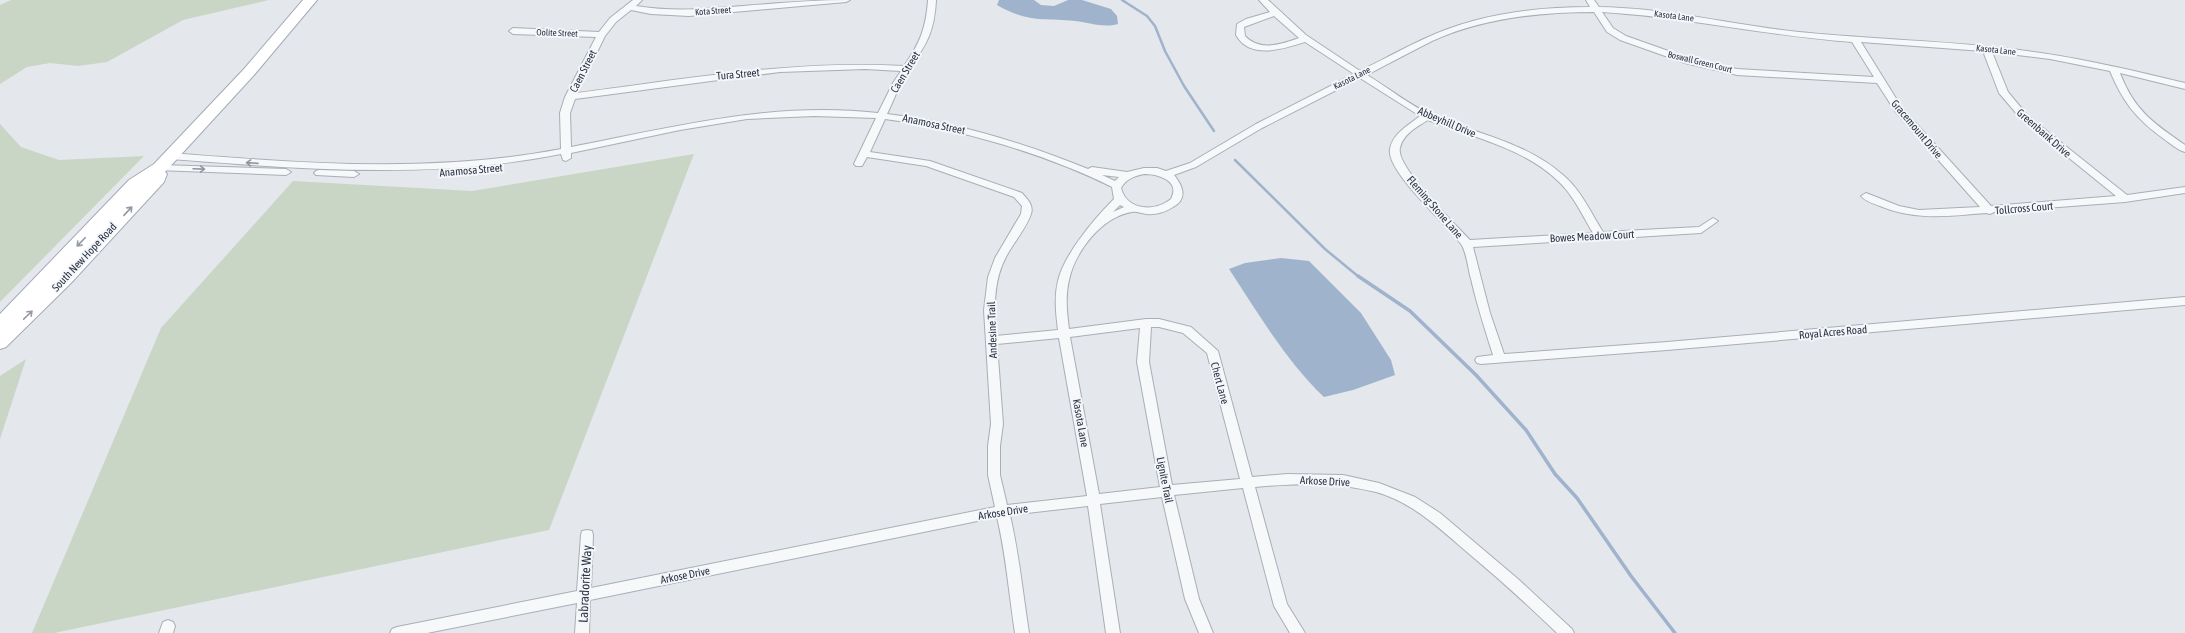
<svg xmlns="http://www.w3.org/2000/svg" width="2185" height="633" font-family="'Asap Condensed',sans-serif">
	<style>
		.green { fill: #c9d6c5 }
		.water { fill: #9fb4cc }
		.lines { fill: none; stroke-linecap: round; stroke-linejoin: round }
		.stream-far1 { stroke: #9fb4cc; stroke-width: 2.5 }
		.stream { stroke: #9fb4cc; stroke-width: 3.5 }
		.street-casing { stroke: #a9aeb7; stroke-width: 2 }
		.primary-casing { stroke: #a3abb8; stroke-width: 2 }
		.street { fill: #f7f8fa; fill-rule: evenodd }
		.primary { fill: #fff; fill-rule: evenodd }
		.oneway { stroke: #9196a0 }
		.oneway2 { stroke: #959aa2 }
		.labels { text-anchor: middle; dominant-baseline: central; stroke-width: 4; stroke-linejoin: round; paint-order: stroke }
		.far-street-label { font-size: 9px; fill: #2b3445; stroke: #f4f6f9 }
		.street-label { font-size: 11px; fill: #2b3445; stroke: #f4f6f9 }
		.near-street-label { font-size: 13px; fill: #2b3445; stroke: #f4f6f9 }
	</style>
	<rect width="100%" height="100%" fill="#e4e7ec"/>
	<path class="green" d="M11 0H269L183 20 107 62 78 66 50 63 27 67 0 84V5Z
		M0 124 21 147 59 160 144 156 0 302Z
		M694 154 549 530 54 633H32L161 328 293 181 472 191Z
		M26 359 0 439V440V376Z"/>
	<path class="water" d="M999 0H1034L1041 5 1054 6 1068 0H1082L1111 9 1117 16 1118 24C1103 28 1091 23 1075 21 1042 18 1028 23 997 5Z
		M1281 258 1309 261 1361 313 1391 360 1395 375 1353 390 1324 397C1286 361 1258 313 1229 269L1245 263Z"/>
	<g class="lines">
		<path class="stream-far1" d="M1122 0 1147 16 1155 26 1165 51 1184 86 1214 131
			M1235 160 1325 249 1359 277"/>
		<path class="stream" d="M1358 276 1410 311 1476 375 1526 430 1555 474 1577 498 1631 576 1675 633"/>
		<g class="street-casing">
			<path id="street" d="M633 0H642L636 6C672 12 707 9 743 6 779 3 814 0 850 0L846 2 689 16 651 14 631 10 616 22 605 36 577 93C687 79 792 60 904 66 920 43 926 28 928 0H936C934 42 920 50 901 83 896 93 892 104 887 114 956 122 1024 143 1088 169L1092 167 1127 172 1144 168H1157L1166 171 1190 163 1256 124 1354 74 1305 42C1283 49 1250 60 1236 35L1237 24 1246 19 1270 12 1259 0H1268L1306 35 1360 71C1382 60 1404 48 1426 38 1477 14 1535 7 1590 7L1586 0H1594L1599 7C1667 8 1732 25 1799 32 1866 39 1934 40 2001 48 2063 54 2124 68 2185 83V89L2120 73C2134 110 2153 123 2185 145V152C2177 150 2170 143 2164 139 2136 119 2123 102 2110 71L2050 59 1992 52 2008 92 2028 116 2127 195 2185 187V193L2125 202 1994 212 1990 214 1986 213C1948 216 1916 221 1880 206 1874 204 1865 201 1861 196L1866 193 1899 206 1919 210 1980 207 1895 111 1877 83 1737 75 1685 63 1620 40 1607 32 1594 12C1539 12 1483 18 1432 41 1410 52 1388 64 1367 75 1389 88 1410 106 1434 116 1478 134 1527 143 1563 175 1581 190 1591 213 1603 232L1699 227 1713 218 1718 221 1701 233 1473 247 1490 313 1504 354 1667 342 2185 297V305L1667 350 1481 364 1477 363 1475 360 1477 357 1493 355C1485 330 1477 305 1471 279 1468 269 1467 253 1461 244 1448 225 1386 172 1390 149 1393 133 1409 125 1420 116L1360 78 1262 128 1196 167 1174 175C1183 186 1188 199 1173 207 1166 212 1155 215 1147 214 1142 214 1137 211 1132 212 1101 217 1075 252 1069 280 1065 296 1067 313 1069 329L1146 319H1159L1191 327 1218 351 1252 477 1287 474 1343 475 1379 483 1415 497 1440 513 1518 579 1572 629 1574 633H1557C1528 605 1498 578 1467 552 1439 528 1412 502 1376 492 1336 482 1296 483 1255 487L1287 604 1305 633H1290L1274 606 1243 488 1174 495 1199 599 1213 633H1199L1185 599 1162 497 1100 504 1120 633H1106L1088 506 1010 515C1019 554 1023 594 1029 633H1015C1009 594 1006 555 997 517L590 600 589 633H575L577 603 427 633H390L392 629 397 627 577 591 581 535 582 531 587 530 592 531 593 535 591 588 995 507 988 475V446L991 424 984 310 988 277 995 258 1021 214 1022 206 1014 197 926 166 867 157 862 166H856L854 164 876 118 814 116 747 119 680 130 571 153V158L566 161 563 160 561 154C431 180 301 169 170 159L165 156 170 153C301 163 431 174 561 149L560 113 565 97 596 37 513 34 509 31 513 28 599 32 610 18ZM1602 12C1686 17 1768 36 1852 42L1874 77 1737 69 1691 59 1626 36 1613 28ZM1274 16 1299 38C1282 44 1260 52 1245 36L1244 27ZM1861 42 1983 51 1999 93 2022 120 2116 196 1991 206 1902 108ZM865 69 901 71 893 83 878 113C772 101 674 127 571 147L570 113 575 99 780 72ZM885 119C958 128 1046 154 1112 187L1114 199C1095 218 1064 254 1058 281 1054 297 1056 314 1058 330L996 336C994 310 993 281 1006 257 1013 243 1026 229 1031 214 1034 205 1027 199 1022 193L930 161 870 152ZM1428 120C1471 137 1522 147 1557 180 1573 194 1582 215 1593 233L1470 240C1456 225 1395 166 1400 148 1403 134 1417 127 1428 120ZM1144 174C1157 174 1181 180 1171 199 1155 212 1127 211 1121 188 1126 179 1134 176 1144 174ZM1102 175 1119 177 1115 181ZM1120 205 1124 207 1113 212ZM1151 327H1159L1183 333 1207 353 1240 479 1172 485 1149 362ZM1140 328 1137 362 1160 487 1099 494 1070 337ZM1059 338 1087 496 1007 505 1000 475V446L1003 424 997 344Z
				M160 165 286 169 291 172 286 175 157 170 155 168Z
				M319 170 354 171 359 174 354 177 316 175 314 173 316 171Z
				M168 620 173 622 175 626 173 633H159L163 622Z"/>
		</g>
		<g class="primary-casing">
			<path id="primary" d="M303 0H317L254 75 165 172 167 174 164 182 71 283 6 347 0 349V314L129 180 154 164 244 69Z"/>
		</g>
		<use href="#street" class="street"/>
		<use href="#primary" class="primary"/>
	</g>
	<defs><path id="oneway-shaft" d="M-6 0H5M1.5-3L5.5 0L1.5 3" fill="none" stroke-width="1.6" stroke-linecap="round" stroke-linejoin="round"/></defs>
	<g class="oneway">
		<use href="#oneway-shaft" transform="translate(252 163) rotate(-176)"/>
		<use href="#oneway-shaft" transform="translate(199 169) rotate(2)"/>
	</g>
	<g class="oneway2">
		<use href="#oneway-shaft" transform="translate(128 211) rotate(-47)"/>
		<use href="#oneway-shaft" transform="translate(81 242) rotate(134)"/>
		<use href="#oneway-shaft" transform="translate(28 315) rotate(-44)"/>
	</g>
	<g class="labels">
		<g class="far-street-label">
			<text transform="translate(713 11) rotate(-4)">Kota Street</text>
			<text transform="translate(1674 16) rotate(7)">Kasota Lane</text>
			<text transform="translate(557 33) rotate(2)">Oolite Street</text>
			<text transform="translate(1996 50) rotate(6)">Kasota Lane</text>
			<text transform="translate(1700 62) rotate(14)">Boswall Green Court</text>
			<text transform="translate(1352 78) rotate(-27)">Kasota Lane</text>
		</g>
		<g class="street-label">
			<text transform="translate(583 71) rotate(-63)">Caen Street</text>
			<text transform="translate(905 72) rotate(-59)">Caen Street</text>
			<text transform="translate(738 74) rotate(-5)">Tura Street</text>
			<text transform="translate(1447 122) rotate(23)">Abbeyhill Drive</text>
			<text transform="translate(934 124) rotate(12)">Anamosa Street</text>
			<text transform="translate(1917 129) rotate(50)">Gracemount Drive</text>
			<text transform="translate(2044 133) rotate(41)">Greenbank Drive</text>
			<text transform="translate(471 170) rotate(-5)">Anamosa Street</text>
			<text transform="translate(1435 207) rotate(49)">Fleming Stone Lane</text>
			<text transform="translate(2024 208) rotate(-5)">Tollcross Court</text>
			<text transform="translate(1592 236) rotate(-3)">Bowes Meadow Court</text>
			<text transform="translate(84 257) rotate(-47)">South New Hope Road</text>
			<text transform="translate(992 330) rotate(-92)">Andesine Trail</text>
			<text transform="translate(1833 332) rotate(-5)">Royal Acres Road</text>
			<text transform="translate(1220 383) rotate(75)">Chert Lane</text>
			<text transform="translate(1081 423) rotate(80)">Kasota Lane</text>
			<text transform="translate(1165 480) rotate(79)">Lignite Trail</text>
			<text transform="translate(1325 481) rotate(3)">Arkose Drive</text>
			<text transform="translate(1003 512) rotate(-9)">Arkose Drive</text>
			<text transform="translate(685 575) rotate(-11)">Arkose Drive</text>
		</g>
		<g class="near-street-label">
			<text transform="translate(585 584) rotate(-87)">Labradorite Way</text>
		</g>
	</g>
</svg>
